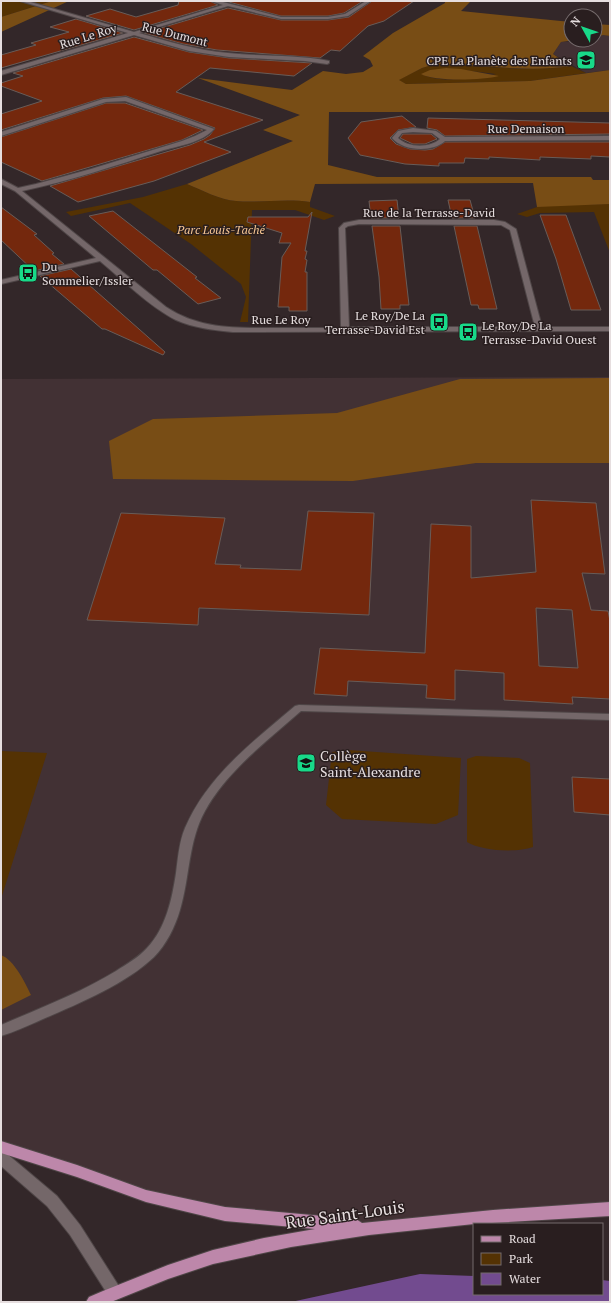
<svg xmlns="http://www.w3.org/2000/svg" width="611" height="1303" font-family="'PT Serif',serif">
	<style>
		.built { fill: #423134 }
		.green { fill: #543203; fill-rule: evenodd }
		.forest { fill: #784d15 }
		.water { fill: #724b8f }
		.building { fill: #74280d; stroke: #685c58; fill-rule: evenodd }
		.lines { fill: none; stroke-linecap: round; stroke-linejoin: round }
		.minor-casing { stroke: #4f4647; stroke-width: 2 }
		.major-casing { stroke: #4f4647; stroke-width: 2 }
		.minor { fill: #746769; fill-rule: evenodd }
		.major { fill: #bd87aa; fill-rule: evenodd }
		.labels { text-anchor: middle; dominant-baseline: central; stroke-width: 3; stroke-linejoin: round; paint-order: stroke }
		.far-street-label { font-size: 12px; fill: #e6dedf; stroke: #291e1f }
		.far-poi-label { font-size: 12px; fill: #e6dedf; stroke: #291e1f; text-anchor: end }
		.far-park-label { font-size: 12px; font-style: italic; fill: #f6c693; stroke: #291e1f }
		.poi-label { font-size: 14px; fill: #e6dedf; stroke: #291e1f; text-anchor: start }
		.near-street-label { font-size: 17px; fill: #e6dedf; stroke: #291e1f }
	</style>
	<rect width="100%" height="100%" fill="#332729"/>
	<path class="built" d="M603 35 610 36V70L586 73 553 54 561 42 595 40V38Z
		M610 377V1209L372 1228 225 1214 1 1147V379Z"/>
	<path class="green" d="M1 1H52L1 17Z
		M435 64 521 69 557 68 571 66 586 73 530 81 406 84 398 80 422 68ZM446 68 496 74C477 78 439 84 422 74Z
		M187 184C202 190 220 200 236 201 261 203 286 198 310 202V207L335 216 324 220 295 210H252L248 322H240L246 297 241 284 191 244 130 203 71 216 66 212 143 197Z
		M610 204V253L594 212 540 213 527 217 517 214 537 207 549 205Z
		M348 750 461 758 458 815 436 824 342 819 326 805 332 752Z
		M1 751 47 753 1 899Z
		M476 756 519 758 530 763 533 847C516 853 482 851 467 842V759Z"/>
	<path class="forest" d="M52 1H69L1 32V17Z
		M445 1H471L461 11 571 22V40H575L561 42 553 54 571 66C526 73 480 64 435 64L422 68 399 80 406 84 530 81 610 70V112H329L328 165 377 177H591L593 180H610V204L537 207 533 183 315 184 310 202C286 198 261 203 236 201 220 200 202 190 187 184L293 141 263 130 300 115 198 78 292 90 323 71 346 74 363 72 373 66 370 60 363 56 393 33 445 3Z
		M595 24 610 25V36L603 35 595 38Z
		M446 68 461 69 499 76C484 80 435 82 421 74L430 70Z
		M610 378V463H476L353 481 113 479 109 441 153 419 337 413 460 379Z
		M1 955C14 960 25 982 31 995L1 1010Z"/>
	<path class="water" d="M420 1274 474 1276V1294H602V1280L610 1281V1302H291Z"/>
	<path class="building" d="M179 1H210L218 5 134 30 86 16 110 9 136 17 178 5Z
		M225 1H363L344 13 328 16H281Z
		M372 1H414L384 21 368 26 340 51 331 50 320 58 217 50 183 44 144 33 228 8 281 20H328L349 17Z
		M76 19 123 33 1 68V55L36 45 31 43 69 32 50 27Z
		M134 37 189 52 229 58 312 63 294 76 210 68 176 92 263 120 204 142 231 152 154 181 78 202 50 186 190 145 204 139 210 135 215 128 126 96 103 98 1 130V114L42 101 1 86V83L23 76 13 73Z
		M106 103H125L203 130 182 140 42 181 1 162V137Z
		M402 116 416 127 398 130 390 138 396 144 410 149 425 150 433 149 445 142H610V157L591 156V159L540 157V160L489 157V159L465 158 464 163H439V166L405 164 360 155 348 138 361 122Z
		M428 118 610 123V134L445 136 437 130 427 128Z
		M403 134H431L437 139 425 144H413L400 138Z
		M397 200 399 218H371L369 201Z
		M448 200H470L475 218H452Z
		M1 207 37 234 34 235 54 253 52 254 64 264 34 271 1 240Z
		M113 211 197 277 195 278 221 298 198 304 157 270H153L89 216Z
		M312 212 305 251H307L305 259 307 260 305 272H307V311H289V307H278L282 257 291 243H279L282 233 247 222 248 217H308Z
		M540 215H566L601 310H571L556 259Z
		M372 226H400L409 305H400V309H381L379 277Z
		M454 226H477L497 309H479L478 305H471Z
		M71 269 165 352 163 355 105 329H102L40 276Z
		M531 500 596 503 605 574 582 573 591 610 608 611 610 621V699L572 697 573 704 504 700V673L455 670V700L426 698 427 685 348 681 347 696 314 694 320 648 425 653 431 524 471 526V578L536 572ZM536 608 572 610 578 668 539 666Z
		M308 511 374 513 369 615 199 608 198 625 87 620 121 513 225 518 215 564 241 565 240 568 301 570Z
		M572 777 610 779V815L574 812Z"/>
	<g class="lines">
		<g class="minor-casing">
			<path id="minor" d="M20 1H27L134 32 223 5 211 1H219L281 17H328L345 14 366 1H371L348 16 328 19H281L228 6 139 33C169 42 197 50 228 53 262 57 296 54 329 61V63L327 64 305 61 229 57 189 51 134 35 1 75V71L128 33Z
				M126 97 214 129C202 143 177 146 161 151 115 166 69 181 22 191L166 307C199 329 235 328 273 328 296 328 319 328 341 328L339 228 344 223 359 220H494L505 222 516 229 542 327H610V331L233 332C214 330 194 328 176 320 150 307 123 280 100 261L1 284V280L96 258 15 191 1 184V179L18 188 36 184 91 169 182 141 195 136 207 130 125 101 106 102 1 136V132L103 99ZM359 224 501 225 510 230 535 327H349L345 228 348 226Z
				M413 128 436 131 445 137 610 136V140L445 141C432 153 403 151 392 138L398 131ZM413 132 432 133 440 139C430 148 408 148 398 138L402 133Z
				M299 705 610 714V720L301 711C267 741 227 771 205 811 188 842 190 877 180 910 175 927 166 945 154 957 126 984 78 1004 43 1019 29 1025 15 1032 1 1036V1025C40 1008 80 993 116 971 127 964 139 957 147 948 166 928 172 899 176 873 178 858 179 842 185 828 207 776 254 741 295 706Z
				M1 1151 6 1153 57 1196 80 1225 120 1288 123 1293 120 1298 115 1300 110 1298 70 1235 47 1206 1 1166Z"/>
		</g>
		<g class="major-casing">
			<path id="major" d="M1 1141 77 1165 146 1190 225 1207 356 1219 362 1223 493 1210 610 1202V1216L474 1224 369 1235 291 1247 213 1264 168 1279 111 1302H86L89 1297 103 1291 168 1265 213 1250 264 1238 315 1229 225 1221 146 1202 77 1177 1 1153Z"/>
		</g>
		<use href="#minor" class="minor"/>
		<use href="#major" class="major"/>
	</g>
	<defs>
		<g id="school-square" transform="scale(1)"><rect x="-9" y="-9" width="18" height="18" rx="4" fill="#18d989" stroke="#291e1f"/><path d="M0-5L7-2L0 1L-7-2ZM-4 1L0 2.5L4 1V4Q0 6-4 4Z" fill="#111"/></g>
		<g id="bus-square" transform="scale(1)"><rect x="-9" y="-9" width="18" height="18" rx="4" fill="#18d989" stroke="#291e1f"/><path d="M-5-6H5V4H4V6H2V4H-2V6H-4V4H-5ZM-3.5-4V0h7V-4ZM-3.5 1.2v1.5H-2V1.2ZM2 1.2v1.5H3.5V1.2Z" fill="#111"/></g>
	</defs>
	<g fill-rule="evenodd">
		<use href="#school-square" x="586" y="60"/>
		<use href="#bus-square" x="28" y="273"/>
		<use href="#bus-square" x="439" y="322"/>
		<use href="#bus-square" x="468" y="332"/>
		<use href="#school-square" x="306" y="763"/>
	</g>
	<g class="labels">
		<g class="far-street-label">
			<text transform="translate(175 34) rotate(14)">Rue Dumont</text>
			<text transform="translate(88 36) rotate(-17)">Rue Le Roy</text>
			<text x="526" y="128">Rue Demaison</text>
			<text x="429" y="212">Rue de la Terrasse-David</text>
			<text x="281" y="319">Rue Le Roy</text>
		</g>
		<g class="far-poi-label">
			<text x="572" y="60">CPE La Planète des Enfants</text>
			<text x="42" y="266" text-anchor="start">Du<tspan x="42" dy="14">Sommelier/Issler</tspan></text>
			<text x="425" y="315">Le Roy/De La<tspan x="425" dy="14">Terrasse-David Est</tspan></text>
			<text x="482" y="325" text-anchor="start">Le Roy/De La<tspan x="482" dy="14">Terrasse-David Ouest</tspan></text>
		</g>
		<g class="far-park-label">
			<text x="221" y="229">Parc Louis-Taché</text>
		</g>
		<g class="poi-label">
			<text x="320" y="755">Collège<tspan x="320" dy="16">Saint-Alexandre</tspan></text>
		</g>
		<g class="near-street-label">
			<text transform="translate(345 1214) rotate(-8)">Rue Saint-Louis</text>
		</g>
	</g>
	<rect width="611" height="1303" fill="none" stroke="#e6dedf" stroke-width="4"/>
	<rect x="473" y="1223" width="130" height="72" fill="#291e1f" stroke="#756b6c"/>
	<rect x="481" y="1236" width="20" height="6" fill="#bd87aa" stroke="#756b6c"/>
	<text x="509" y="1243" font-size="12" fill="#e6dedf">Road</text>
	<rect x="481" y="1253" width="20" height="12" fill="#543203" stroke="#756b6c"/>
	<text x="509" y="1263" font-size="12" fill="#e6dedf">Park</text>
	<rect x="481" y="1273" width="20" height="12" fill="#724b8f" stroke="#756b6c"/>
	<text x="509" y="1283" font-size="12" fill="#e6dedf">Water</text>
	<g transform="translate(583 28) rotate(310)"><circle r="19" fill="#291e1f" stroke="#756b6c"/>
	<path d="M0-3L7 15L0 10L-7 15Z" fill="#18d989"/>
	<text y="-6" font-size="11" font-weight="bold" text-anchor="middle" fill="#e6dedf">N</text>
	</g>
</svg>
